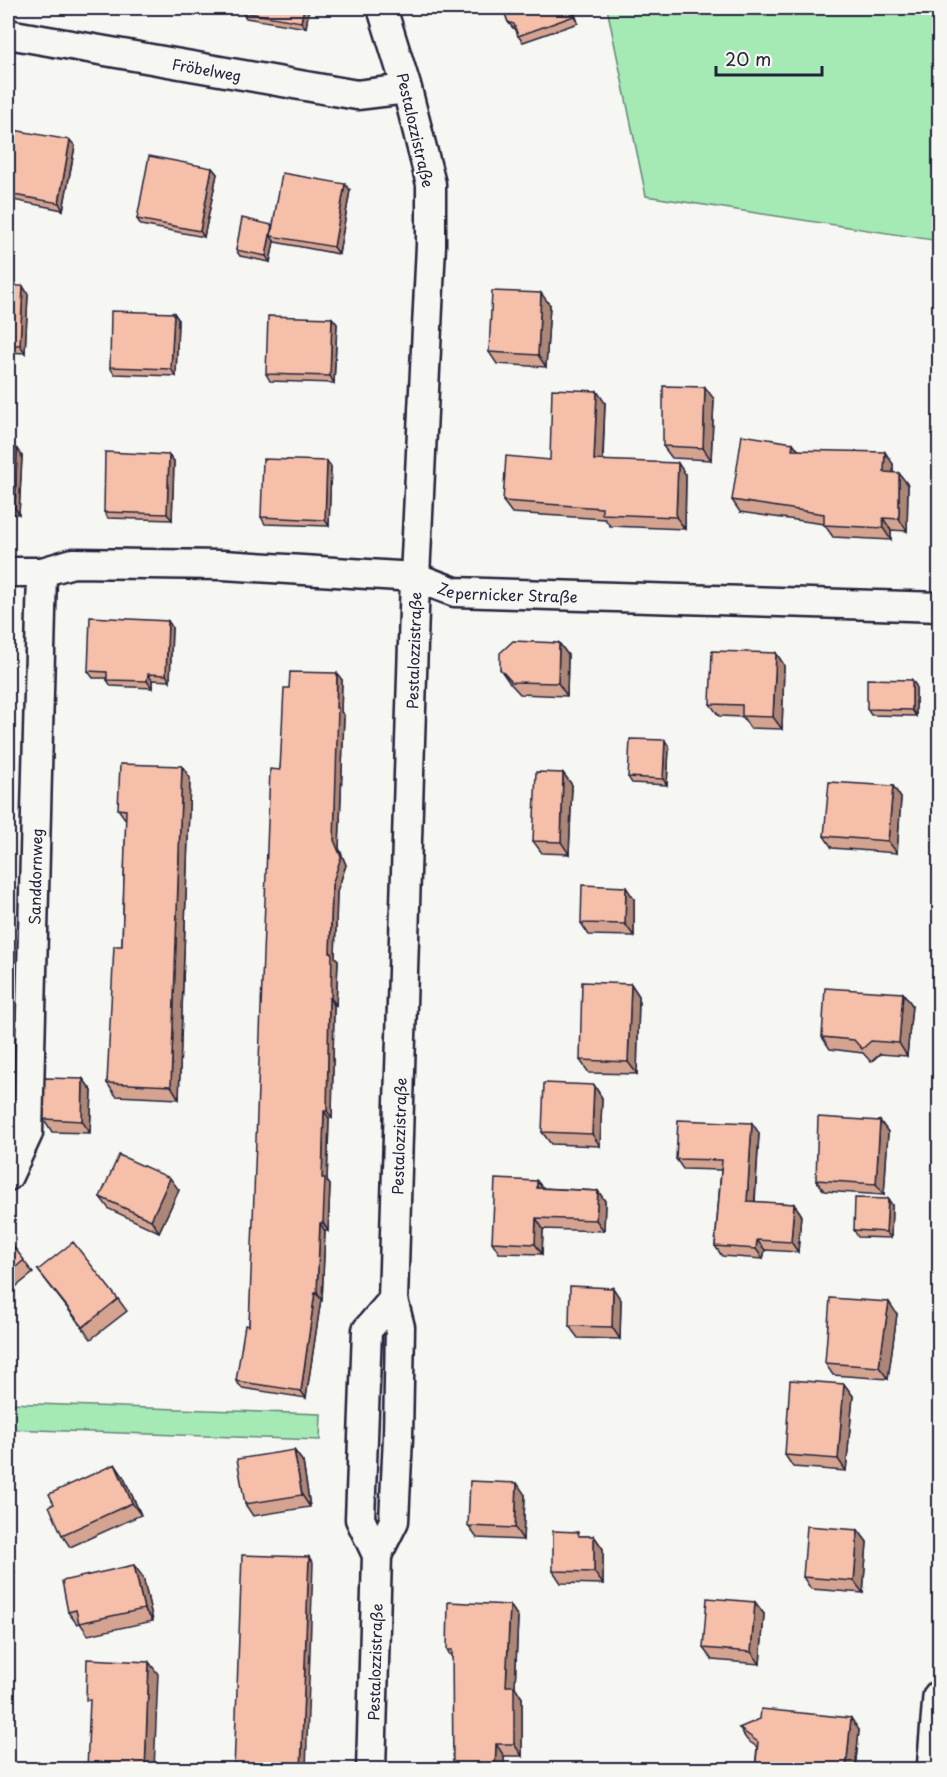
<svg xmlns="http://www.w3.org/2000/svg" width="947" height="1777" font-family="'Playpen Sans',sans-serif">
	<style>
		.green { fill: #a5e9b5; stroke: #648678; stroke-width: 1.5 }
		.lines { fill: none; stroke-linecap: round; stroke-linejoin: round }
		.street-casing { stroke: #22223b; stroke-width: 33 }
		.secondary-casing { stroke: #22223b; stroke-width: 38 }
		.street { stroke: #f6f6f2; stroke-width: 28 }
		.secondary { stroke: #f6f6f2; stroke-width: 33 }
		.wall { fill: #d4a491; stroke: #22223b; stroke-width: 1.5 }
		.shaded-wall { fill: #ac8676; stroke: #22223b; stroke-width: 1.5 }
		.building { fill: #f6bfa9; stroke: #22223b; stroke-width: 1.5 }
		.labels { text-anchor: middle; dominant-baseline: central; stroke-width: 4.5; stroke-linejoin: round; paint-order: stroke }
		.street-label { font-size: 15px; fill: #22223b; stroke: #f6f6f2 }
	</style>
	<rect width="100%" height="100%" fill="#f6f6f2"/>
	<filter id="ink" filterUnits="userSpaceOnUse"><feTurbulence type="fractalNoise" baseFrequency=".0167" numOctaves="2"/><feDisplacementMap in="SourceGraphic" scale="12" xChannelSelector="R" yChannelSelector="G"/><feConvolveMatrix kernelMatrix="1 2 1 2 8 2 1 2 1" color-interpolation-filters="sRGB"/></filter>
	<g filter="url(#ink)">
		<path class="green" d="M607 8H939V241L646 196Z
			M8 1403 321 1414 320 1440 8 1429Z"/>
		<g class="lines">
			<g class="street-casing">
				<g id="street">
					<path id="s1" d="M8 34 357 95 407 89"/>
					<path id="s2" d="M8 572H42L73 563 223 565 415 577 455 592 940 607"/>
					<path id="s3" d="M8 1176 28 1133 42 572"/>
					<path id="s4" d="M377 1555 394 1521 398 1437 400 1327 393 1300 415 577 431 245V184L407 89 382 8"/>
					<path id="s5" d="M371 1770 377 1555 360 1519 367 1330 393 1300"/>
				</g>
			</g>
			<g class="secondary-casing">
				<path id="secondary" d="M934 1770 940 1697"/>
			</g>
			<use href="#street" class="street"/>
			<use href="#secondary" class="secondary"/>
		</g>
		<path class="wall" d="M102 8H128V12Z
			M309 8 306 28 246 18 242 12Z
			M503 8H573L578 23 523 42 518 36 516 29 513 28 508 22Z
			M8 129 75 146 63 210 8 199Z
			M212 168 217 174 204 237 141 225 137 219Z
			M350 190 339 254 275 242 274 241 270 262 240 256 236 250 272 225 273 226Z
			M8 286 28 294 25 353 8 352Z
			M550 305 546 367 497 364 489 352Z
			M174 313 178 319 176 376 114 374 110 367Z
			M332 318 337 324 334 383 270 381 266 374Z
			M714 399 711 460 672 458 663 446Z
			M605 403 603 460 686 475 685 529 610 526 605 519 512 513 503 501 550 460Z
			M793 443 798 450 893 464V472L908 485 907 531 891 530V540L833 537 824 524 740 512 732 500Z
			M8 449 22 456 19 514H8Z
			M169 455 174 461 172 520 108 518 104 512Z
			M331 467 329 526 265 524 261 517Z
			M168 621 172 627 170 681 152 680V688L111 686 107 680V678H93L88 671Z
			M559 643 568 655 567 696 520 694 509 682 500 669Z
			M776 653 784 665 782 729 750 728 743 717 719 716 710 704Z
			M342 680 341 712 344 715 339 848 346 865 337 892 335 957 338 960 336 1005H334L332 1118H329L327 1181 330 1185 328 1231H325L322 1300 321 1299 306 1398 242 1388 236 1381 249 1326 280 770 289 688Z
			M912 680 916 686V716L871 715 867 709Z
			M669 747 667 785 632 783 628 777Z
			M182 766 190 778 179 1099 116 1096 107 1083 122 946 126 820 118 809Z
			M563 773 572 785 569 854 542 853 533 841Z
			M893 786 901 798 897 853 832 848 824 836Z
			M634 899V936L589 935 581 923Z
			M631 984 639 996 637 1074 589 1073 580 1060Z
			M903 993 912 1005 907 1056 880 1054 871 1062 863 1053 830 1049 822 1037Z
			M83 1079 92 1091 90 1133 52 1132 44 1119Z
			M594 1085 602 1098 600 1146 551 1144 542 1132Z
			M880 1121 888 1132 884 1195 824 1191 816 1180Z
			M759 1133 755 1202 794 1204 801 1214 798 1252 765 1250 763 1259 722 1256 715 1246 721 1170 683 1169 676 1159Z
			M537 1181 543 1188 598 1191 605 1201 604 1231 543 1229 542 1254 499 1253 492 1242Z
			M179 1190 159 1232 109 1209 100 1197Z
			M888 1199 892 1205 891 1238 858 1237 854 1230Z
			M8 1240 33 1273 8 1293Z
			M38 1270 118 1299 127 1311 91 1339Z
			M621 1300 620 1339 578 1338 569 1326Z
			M897 1314 888 1379 833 1375 825 1363Z
			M844 1384 853 1396 846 1471 793 1467 785 1455Z
			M294 1450 303 1462 310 1507 253 1516 245 1504Z
			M123 1476 141 1515 70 1547 62 1535 54 1504Z
			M525 1495 523 1540 477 1538 468 1526Z
			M858 1530 867 1542 863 1593 811 1589 803 1577Z
			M581 1536H594L603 1549V1584L561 1583 553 1571Z
			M8 1563 15 1572 8 1575Z
			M143 1577 153 1621 88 1635 80 1623 77 1624 68 1612Z
			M755 1602 764 1614 760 1664 712 1660 703 1648Z
			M510 1605 518 1617 515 1687 522 1698V1756H504V1770L453 1659 447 1650Z
			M739 1728 859 1730 855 1770H755L757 1747 747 1740Z"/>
		<path class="shaded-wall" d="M304 8H309L306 28 301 22Z
			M571 8H573L578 23 574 16Z
			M70 140 75 146 63 210 59 203Z
			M212 168 217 174 204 237 200 231Z
			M345 184 350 190 339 254 334 247Z
			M272 225 276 231 271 236 274 241 270 262 266 256Z
			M23 286 28 294 25 353 20 345Z
			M541 293 550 305 546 367 538 355Z
			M174 313 178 319 176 376 171 369Z
			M332 318 337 324 334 383 330 376Z
			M705 387 714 399 711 460 703 448Z
			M597 391 605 403 602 472 594 460Z
			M793 443 802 455 792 450Z
			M17 449 22 456 19 514 15 508Z
			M885 452 893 464V485L884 472Z
			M169 455 174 461 172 520 167 514Z
			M327 461 331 467 329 526 325 520Z
			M678 463 686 475 685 529 676 517Z
			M899 473 908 485 907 531 899 519Z
			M883 518 891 530V540L883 528Z
			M168 621 172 627 170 681 166 675Z
			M559 643 568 655 567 696 558 683Z
			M776 653 784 665 782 729 773 717Z
			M337 673 342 680 341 712 344 715 339 848 346 865 337 892 335 957 338 960 336 1005 331 998 330 953 334 840Z
			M148 674 152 680V688L147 681Z
			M912 680 916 686V716L912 710Z
			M665 740 669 747 667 785 663 779Z
			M182 766 190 778 179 1099 171 1086Z
			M563 773 572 785 569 854 561 842Z
			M893 786 901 798 897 853 888 841Z
			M626 887 634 899V936L625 924Z
			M631 984 639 996 637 1074 628 1062Z
			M903 993 912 1005 907 1056 899 1043Z
			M329 998 334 1005 332 1118 327 1111Z
			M83 1079 92 1091 90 1133 82 1121Z
			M594 1085 602 1098 600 1146 592 1134Z
			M324 1111 329 1118 327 1181 330 1185 328 1231 323 1223 322 1178Z
			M880 1121 888 1132 884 1195 876 1184Z
			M752 1123 759 1133 754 1211 747 1201Z
			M170 1178 179 1190 159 1232 151 1220Z
			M537 1181 545 1191 537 1188Z
			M598 1191 605 1201 604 1231 596 1220Z
			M888 1199 892 1205 891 1238 886 1232Z
			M794 1204 801 1214 798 1252 791 1242Z
			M536 1218 543 1229 542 1254 535 1244Z
			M320 1223 325 1231 322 1300 317 1292Z
			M757 1240 765 1250 763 1259 756 1249Z
			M613 1288 621 1300 620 1339 612 1327Z
			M315 1292 321 1299 306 1398 301 1391Z
			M889 1302 897 1314 888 1379 879 1367Z
			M844 1384 853 1396 846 1471 838 1459Z
			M294 1450 303 1462 310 1507 302 1495Z
			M115 1464 123 1476 141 1515 132 1503Z
			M517 1483 525 1495 523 1540 515 1528Z
			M858 1530 867 1542 863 1593 854 1581Z
			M594 1536 603 1549V1584L594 1572Z
			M309 1557 313 1563 306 1770H301Z
			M134 1565 143 1577 153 1621 144 1609Z
			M755 1602 764 1614 760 1664 751 1652Z
			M510 1605 518 1617 515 1687 522 1698V1756L514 1744 506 1686Z
			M149 1662 158 1674 154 1770H145Z
			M851 1718 859 1730 855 1770H847L846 1769Z
			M496 1744 504 1756V1770H495Z"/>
		<path class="building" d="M243 8H304L301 22 242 12Z
			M503 8H571L574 16 518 36 514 24 508 22Z
			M8 129 70 140 59 203 8 194Z
			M149 156 212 168 200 231 137 219Z
			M282 173 345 184 334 247 271 236Z
			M242 218 272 225 266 256 236 250Z
			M8 286H23L20 345H8Z
			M492 291 541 293 538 355 489 352Z
			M111 311 174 313 171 369 110 367Z
			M268 316 332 318 330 376 266 374Z
			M663 386 705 387 703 448 663 446Z
			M552 389 597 391 594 460 678 463 676 517 602 514V508L503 501 506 456 550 460Z
			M742 435 793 443 792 450 885 452 884 472 899 473V519L883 518V528L824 525V514L732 500Z
			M8 449H17L15 508H8Z
			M105 452 169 455 167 514 104 512Z
			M263 459 327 461 325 520 261 517Z
			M90 617 168 621 166 675 148 674 147 681 107 680V672L88 671Z
			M513 641 559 643 558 683 512 682 500 669V653Z
			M712 651 776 653 773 717 742 716V705L710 704Z
			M290 672 337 673 336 708H338L334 840 341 857 332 885 330 953H332L331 998H329L327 1111H324L322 1178H325L323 1223H320L317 1292H315L301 1391 236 1381 245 1325 249 1326 270 769 280 770 284 688H289Z
			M867 679 912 680V710L867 709Z
			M630 739 665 740 663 779 628 777Z
			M120 764 182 766 171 1086 107 1083 114 946H122L126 810 118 809Z
			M536 772 563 773 561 842 533 841Z
			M829 782 893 786 888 841 824 836Z
			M582 885 626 887 625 924 581 923Z
			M582 982 631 984 628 1062 580 1060Z
			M825 988 903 993 899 1043 871 1041 862 1049 854 1040 822 1037Z
			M45 1078 83 1079 82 1121 44 1119Z
			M544 1083 594 1085 592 1134 542 1132Z
			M818 1117 880 1121 876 1184 816 1180Z
			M678 1120 752 1123 747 1201 794 1204 791 1242 757 1240 756 1249 715 1246 722 1160 676 1159Z
			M119 1155 170 1178 151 1220 100 1197Z
			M495 1179 537 1181V1188L598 1191 596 1220 536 1218 535 1244 492 1242Z
			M855 1198 888 1199 886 1232 854 1230Z
			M8 1240 24 1260 8 1274Z
			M73 1242 118 1299 83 1327 38 1270Z
			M570 1286 613 1288 612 1327 569 1326Z
			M830 1298 889 1302 879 1367 825 1363Z
			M790 1380 844 1384 838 1459 785 1455Z
			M294 1450 302 1495 245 1504 237 1459Z
			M115 1464 132 1503 62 1535 49 1506 54 1504 49 1494Z
			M470 1481 517 1483 515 1528 468 1526Z
			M807 1526 858 1530 854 1581 803 1577Z
			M553 1531 578 1532 579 1536H594V1572L553 1571Z
			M242 1555 309 1557 301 1770H234Z
			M134 1565 144 1609 79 1623 76 1610 68 1612 62 1581Z
			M707 1598 755 1602 751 1652 703 1648Z
			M448 1602 510 1605 506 1686H514V1744H496L495 1770H453L452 1650H447Z
			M87 1659 149 1662 145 1770H87L90 1700H86Z
			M761 1709 851 1718 846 1769 829 1767V1770H755L758 1742 739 1728 760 1719Z"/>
	</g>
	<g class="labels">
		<g class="street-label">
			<text stroke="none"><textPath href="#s1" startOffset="202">Fröbelweg</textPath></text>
			<text transform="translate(416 130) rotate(77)">Pestalozzistraße</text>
			<text stroke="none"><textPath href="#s2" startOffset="504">Zepernicker Straße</textPath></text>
			<text stroke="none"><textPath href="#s4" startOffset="910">Pestalozzistraße</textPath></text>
			<text stroke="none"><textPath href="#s3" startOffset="304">Sanddornweg</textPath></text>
			<text stroke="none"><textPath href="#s4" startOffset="424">Pestalozzistraße</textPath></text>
			<text stroke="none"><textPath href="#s5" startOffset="108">Pestalozzistraße</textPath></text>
		</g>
	</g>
	<rect width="947" height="1777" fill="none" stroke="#f6f6f2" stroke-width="30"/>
	<rect x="15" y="15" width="917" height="1747" fill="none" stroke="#22223b" stroke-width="2" filter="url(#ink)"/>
	<path d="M716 66v9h106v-9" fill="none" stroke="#22223b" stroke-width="3"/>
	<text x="725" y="66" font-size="18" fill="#22223b" stroke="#f6f6f2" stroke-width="4.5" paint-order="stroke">20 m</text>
</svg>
